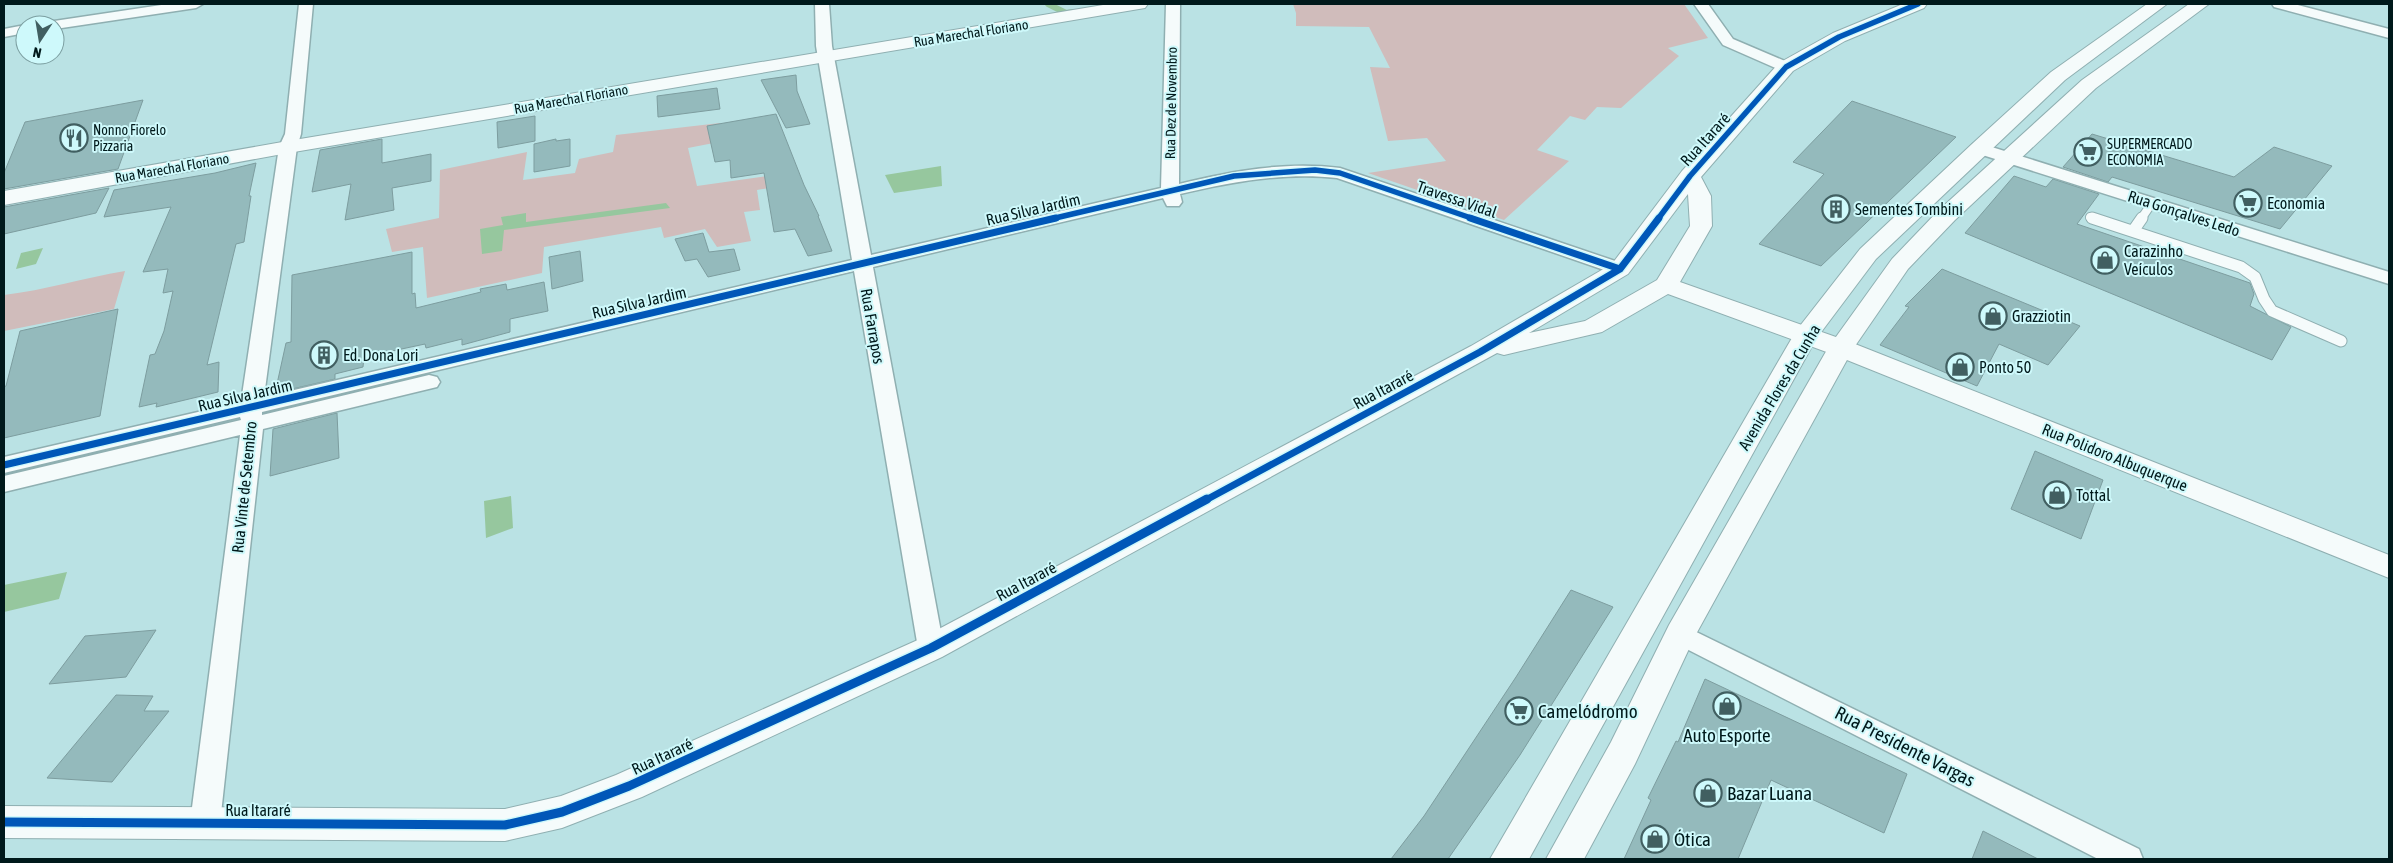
<svg xmlns="http://www.w3.org/2000/svg" width="2393" height="863" font-family="'Asap Condensed',sans-serif">
	<style>
		.green { fill: #d0bcbb }
		.water { fill: #96c79e }
		.lines { fill: none; stroke-linecap: round; stroke-linejoin: round }
		.stream { stroke: #96c79e; stroke-width: 6 }
		.building { fill: #94babc; stroke: #7d9d9f }
		.service-far1-casing { stroke: #8fafb1; stroke-width: 10 }
		.service-casing { stroke: #8fafb1; stroke-width: 13 }
		.minor-casing { stroke: #8fafb1; stroke-width: 3 }
		.tertiary-casing { stroke: #8fafb1; stroke-width: 2 }
		.secondary-casing { stroke: #8fafb1; stroke-width: 2 }
		.service-far1 { stroke: #f5fbfb; stroke-width: 8 }
		.service { stroke: #f5fbfb; stroke-width: 11 }
		.minor { fill: #f5fbfb; fill-rule: evenodd }
		.tertiary { fill: #f5fbfb; fill-rule: evenodd }
		.secondary { fill: #f5fbfb; fill-rule: evenodd }
		.cycleway-far2-casing { stroke: #cef9fb; stroke-width: 8 }
		.cycleway-far1-casing { stroke: #cef9fb; stroke-width: 10 }
		.cycleway-casing { stroke: #cef9fb; stroke-width: 12 }
		.cycleway-far2 { stroke: #0057b8; stroke-width: 5.5 }
		.cycleway-far1 { stroke: #0057b8; stroke-width: 7 }
		.cycleway { stroke: #0057b8; stroke-width: 9 }
		.labels { text-anchor: middle; dominant-baseline: central; stroke-width: 4; stroke-linejoin: round; paint-order: stroke }
		.far-street-label { font-size: 14px; fill: #00191b; stroke: #cef9fb }
		.far-poi-label { font-size: 14px; fill: #00191b; stroke: #cef9fb; text-anchor: start }
		.street-label { font-size: 16px; fill: #00191b; stroke: #cef9fb }
		.poi-label { font-size: 16px; fill: #00191b; stroke: #cef9fb; text-anchor: start }
		.near-poi-label { font-size: 19px; fill: #00191b; stroke: #cef9fb; text-anchor: start }
		.near-street-label { font-size: 19px; fill: #00191b; stroke: #cef9fb }
	</style>
	<rect width="100%" height="100%" fill="#bae2e4"/>
	<path class="green" d="M1293 4H1684L1708 38 1668 48 1679 56 1621 108 1597 107 1585 120 1570 116 1537 150 1569 161 1504 220 1368 173 1446 161 1427 138 1388 141 1370 67 1390 68 1369 27 1296 26V13Z
		M720 123 724 141 688 148 697 186 767 176 769 188 757 190 760 210 744 212 751 241 717 247 705 229 664 238 661 227 544 247 542 273 427 298 423 247 392 252 386 229 439 218 440 170 527 152 523 180 575 173 579 159 613 152 616 135Z
		M125 271 114 309 4 331V295C45 290 84 278 125 271Z"/>
	<path class="water" d="M941 166 942 186 894 193 885 175Z
		M666 203 670 208 504 230 502 251 482 254 480 229 503 225 501 217 526 213V222Z
		M43 248 36 264 16 269 21 253Z
		M511 496 513 528 486 538 484 501Z
		M67 572 59 599 4 612V585Z"/>
	<g class="lines">
		<path class="stream" d="M1048 4 1066 13 1073 12"/>
	</g>
	<path class="building" d="M796 75 797 91 810 124 786 128 761 80Z
		M717 88 720 109 658 117 657 96Z
		M143 100 118 169 4 189V173L25 122Z
		M1852 101 1956 137 1821 266 1759 244 1824 174 1793 162Z
		M776 114 804 185 819 216H818L832 251 808 256 795 229 774 232 764 173 731 178 730 160 715 162 707 126Z
		M535 116V141L498 148 497 122Z
		M2092 134 2234 177 2274 147 2332 166 2280 229 2112 177 2108 182 2063 167Z
		M382 139V163L431 154V181L392 188 394 210 345 220 351 184 312 192 320 150Z
		M556 139V141L570 139V166L534 172V144Z
		M256 163 249 196H251L244 242 236 244 207 365 219 362 218 392 156 407 157 403 139 407 150 355 155 354 164 331 173 291 163 293 168 269 143 272 171 207 104 217 114 190 215 173Z
		M2014 176 2046 187 2053 179 2099 194 2077 224 2250 283 2254 294 2250 306 2291 327 2272 360 1965 233Z
		M109 188 96 213 4 234V207Z
		M703 233 709 252 734 249 740 270 708 277 697 259 685 261 675 239Z
		M580 251 583 281 552 289 549 257Z
		M412 252V294L415 293 416 308 481 292 480 289 506 284 507 290 544 282 548 311 510 319V332L462 345V339L426 348 425 344 364 357 363 367 335 374V379L275 393 286 343 291 342 292 275Z
		M1942 269 2080 326 2048 365 1999 344 1977 386 1880 345 1909 307 1905 306Z
		M118 309 100 416 4 438V387L6 386 20 331Z
		M337 413 339 458 270 476 273 429Z
		M2035 451 2103 480 2081 539 2011 509Z
		M1571 590 1613 607 1520 755 1448 859H1391L1424 816 1516 677Z
		M156 630 126 677 49 684 85 636Z
		M1705 679 1907 774 1884 833 1771 780 1738 859H1624L1651 800 1648 798 1676 741 1678 742Z
		M116 695 153 696 144 711H169L112 782 47 778Z
		M1983 831 2038 859H1972Z"/>
	<g class="lines">
		<g class="service-far1-casing">
			<path id="service-far1" d="M2090 217 2096 219
				M2141 219 2152 203"/>
		</g>
		<g class="service-casing">
			<path id="service" d="M2092 218 2241 267 2255 277 2264 299 2272 311 2341 341
				M2133 231 2142 218"/>
		</g>
		<g class="minor-casing">
			<path id="minor" d="M168 4H203L196 8 55 29V25H47L54 21Z
				M299 4H313L301 134 297 147 264 397 852 260 816 46 815 4H829L832 46 871 255 1161 188 1166 4H1180L1179 184C1232 171 1286 161 1340 168L1627 265 1630 269 1627 273 1620 275 1613 273 1337 178C1285 172 1231 182 1180 194L1182 202 1179 206H1167L1163 198 873 267 944 648 940 655 931 659 922 655 918 648 854 271 262 412V415L429 375 437 377 440 382 437 387 263 429 220 823 216 832 205 836 194 832 190 823 240 435 4 492V476L241 420 240 417 4 473V457L241 402 279 147 285 134Z
				M1694 4H1708L1733 39 1792 64 1794 67 1792 70H1780L1723 45Z
				M2272 4H2294L2389 29V38L2274 7Z
				M25 25V33L4 37V29L25 25H27Z
				M1979 143 2389 272V284L1973 152 1970 148 1973 144Z
				M1680 624 2139 849 2143 859H2098L1671 641 1667 634 1671 627Z"/>
		</g>
		<g class="tertiary-casing">
			<path id="tertiary" d="M1109 4H1148L1145 8 1139 9 288 153 4 205V191L288 141Z
				M1903 4H1927L1924 8 1845 41 1793 71 1701 177 1711 196 1712 226 1680 282 1850 342 2389 555V578L1832 354 1668 294 1602 332 1504 355 1497 353 942 657 642 797 562 828 505 841 4 838V806L505 809 561 796 616 775 920 639 1471 346 1612 264 1682 171 1779 63 1833 33ZM1688 194 1690 226 1657 280 1585 321 1529 333 1628 274Z"/>
		</g>
		<g class="secondary-casing">
			<path id="secondary" d="M2147 4H2167L2065 80 1876 259 1816 339 1529 859H1490L1796 331 1860 249 1972 144 2051 72Z
				M2189 4H2209L2096 88 1955 220 1908 269 1853 349 1695 636 1635 764 1584 859H1546L1611 742 1669 625 1828 348 1892 259 1939 210 2082 80Z"/>
		</g>
		<use href="#service-far1" class="service-far1"/>
		<use href="#service" class="service"/>
		<use href="#minor" class="minor"/>
		<use href="#tertiary" class="tertiary"/>
		<use href="#secondary" class="secondary"/>
		<g class="cycleway-far2-casing">
			<path id="cycleway-far2" d="M1051 219 1234 176 1315 170 1340 173 1474 219
				M1658 219 1690 176 1786 67 1839 37 1918 4"/>
		</g>
		<g class="cycleway-far1-casing">
			<path id="cycleway-far1" d="M1470 218 1620 269
				M4 465 1056 218
				M1204 501 1480 352 1620 269 1659 218"/>
		</g>
		<g class="cycleway-casing">
			<path id="cycleway" d="M4 822 505 825 562 812 629 786 931 648 1207 499"/>
		</g>
		<use href="#cycleway-far2" class="cycleway-far2"/>
		<use href="#cycleway-far1" class="cycleway-far1"/>
		<use href="#cycleway" class="cycleway"/>
	</g>
	<defs>
		<g id="restaurant-ring" transform="scale(1.4375)"><circle r="9.5" fill="#cef9fb" stroke="#415f61" stroke-width="1.5"/><path d="M-5-6h1v4h1v-4h1v4h1v-4h1v5L-1.5 .5V6h-2V.5L-5-1ZM5-6V6H3V1.5H1.5Q1.5-4 5-6Z" fill="#415f61"/></g>
		<g id="supermarket-ring" transform="scale(1.4375)"><circle r="9.5" fill="#cef9fb" stroke="#415f61" stroke-width="1.5"/><path d="M-6-5.5h2.5l.6 2H6L4.5 2H-2.5L-4.4-4H-6ZM-1.5 3.2a1.3 1.3 0 1 0 .1 0ZM3 3.2a1.3 1.3 0 1 0 .1 0Z" fill="#415f61"/></g>
		<g id="building-ring" transform="scale(1.4375)"><circle r="9.5" fill="#cef9fb" stroke="#415f61" stroke-width="1.5"/><path d="M-4-6H4V6H1V3H-1V6H-4ZM-2.5-4.3h1.7v1.8h-1.7ZM.8-4.3h1.7v1.8H.8ZM-2.5-1h1.7V.8h-1.7ZM.8-1h1.7V.8H.8Z" fill="#415f61"/></g>
		<g id="shop-ring" transform="scale(1.4375)"><circle r="9.5" fill="#cef9fb" stroke="#415f61" stroke-width="1.5"/><path d="M-5-2.5h2.3a2.7 3.5 0 0 1 5.4 0H5L5.5 6h-11ZM-1.5-2.5h3a1.5 2.3 0 0 0-3 0Z" fill="#415f61"/></g>
	</defs>
	<g fill-rule="evenodd">
		<use href="#restaurant-ring" x="74" y="138"/>
		<use href="#supermarket-ring" x="2088" y="152"/>
		<use href="#supermarket-ring" x="2248" y="203"/>
		<use href="#building-ring" x="1836" y="209"/>
		<use href="#shop-ring" x="2105" y="260"/>
		<use href="#shop-ring" x="1993" y="316"/>
		<use href="#building-ring" x="324" y="355"/>
		<use href="#shop-ring" x="1960" y="367"/>
		<use href="#shop-ring" x="2057" y="495"/>
		<use href="#shop-ring" x="1727" y="706"/>
		<use href="#supermarket-ring" x="1519" y="711"/>
		<use href="#shop-ring" x="1708" y="793"/>
		<use href="#shop-ring" x="1655" y="839"/>
	</g>
	<g class="labels">
		<g class="far-street-label">
			<text transform="translate(971 33) rotate(-9)">Rua Marechal Floriano</text>
			<text transform="translate(571 99) rotate(-10)">Rua Marechal Floriano</text>
			<text transform="translate(1171 103) rotate(-89)">Rua Dez de Novembro</text>
			<text transform="translate(172 168) rotate(-10)">Rua Marechal Floriano</text>
		</g>
		<g class="far-poi-label">
			<text x="93" y="130">Nonno Fiorelo<tspan x="93" dy="16">Pizzaria</tspan></text>
			<text x="2107" y="144">SUPERMERCADO<tspan x="2107" dy="16">ECONOMIA</tspan></text>
		</g>
		<g class="street-label">
			<text transform="translate(1705 139) rotate(-48)">Rua Itararé</text>
			<text transform="translate(1457 199) rotate(19)">Travessa Vidal</text>
			<text transform="translate(1033 209) rotate(-13)">Rua Silva Jardim</text>
			<text transform="translate(2184 213) rotate(18)">Rua Gonçalves Ledo</text>
			<text transform="translate(639 302) rotate(-13)">Rua Silva Jardim</text>
			<text transform="translate(873 326) rotate(80)">Rua Farrapos</text>
			<text transform="translate(1779 387) rotate(-59)">Avenida Flores da Cunha</text>
			<text transform="translate(1383 389) rotate(-28)">Rua Itararé</text>
			<text transform="translate(245 395) rotate(-13)">Rua Silva Jardim</text>
			<text transform="translate(2115 457) rotate(22)">Rua Polidoro Albuquerque</text>
			<text transform="translate(244 487) rotate(-84)">Rua Vinte de Setembro</text>
			<text transform="translate(1026 581) rotate(-28)">Rua Itararé</text>
			<text transform="translate(662 756) rotate(-25)">Rua Itararé</text>
			<text x="258" y="810">Rua Itararé</text>
		</g>
		<g class="poi-label">
			<text x="2267" y="203">Economia</text>
			<text x="1855" y="209">Sementes Tombini</text>
			<text x="2124" y="251">Carazinho<tspan x="2124" dy="18">Veículos</tspan></text>
			<text x="2012" y="316">Grazziotin</text>
			<text x="343" y="355">Ed. Dona Lori</text>
			<text x="1979" y="367">Ponto 50</text>
			<text x="2076" y="495">Tottal</text>
		</g>
		<g class="near-poi-label">
			<text x="1538" y="711">Camelódromo</text>
			<text x="1727" y="735" text-anchor="middle">Auto Esporte</text>
			<text x="1727" y="793">Bazar Luana</text>
			<text x="1674" y="839">Ótica</text>
		</g>
		<g class="near-street-label">
			<text transform="translate(1905 746) rotate(27)">Rua Presidente Vargas</text>
		</g>
	</g>
	<rect width="2393" height="863" fill="none" stroke="#00191b" stroke-width="10"/>
	<g transform="translate(40 40) rotate(192)"><circle r="24" fill="#cef9fb" stroke="#7c9fa1"/>
	<path d="M0-4L9 19L0 12L-9 19Z" fill="#415f61"/>
	<text y="-8" font-size="14" font-weight="bold" text-anchor="middle" fill="#00191b">N</text>
	</g>
</svg>
